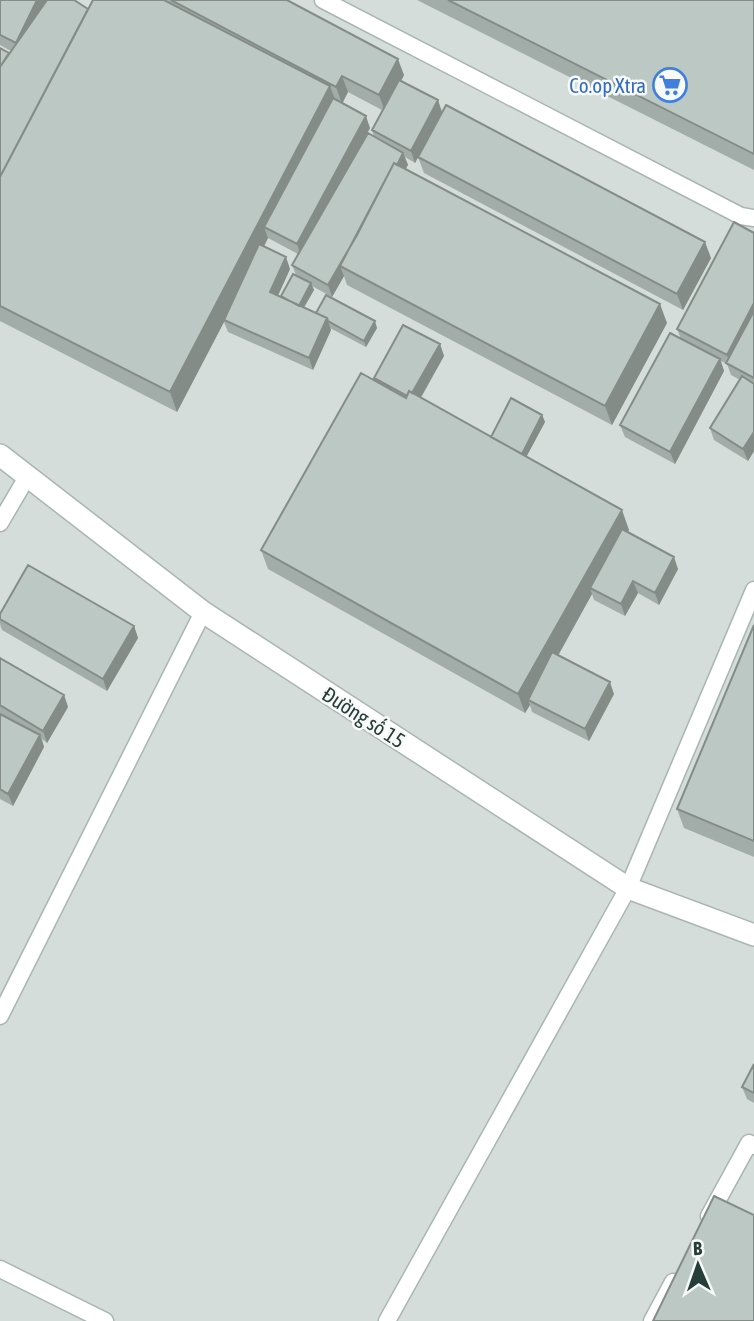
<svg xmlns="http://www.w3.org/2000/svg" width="754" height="1321" font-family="'Asap Condensed',sans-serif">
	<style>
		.built { fill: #d4ddd9 }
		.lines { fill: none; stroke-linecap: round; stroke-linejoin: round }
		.service-casing { stroke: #a9b6b1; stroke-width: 19 }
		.minor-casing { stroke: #a9b6b1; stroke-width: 24 }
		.service { stroke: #fff; stroke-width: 16 }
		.minor { stroke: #fff; stroke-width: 21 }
		.wall { fill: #a2aca8; fill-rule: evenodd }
		.shaded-wall { fill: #848c88 }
		.building { fill: #bcc8c3; stroke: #848c88; stroke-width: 2 }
		.labels { text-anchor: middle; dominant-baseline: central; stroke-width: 5; stroke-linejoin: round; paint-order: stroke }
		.shop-label { font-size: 21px; fill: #366cbe; stroke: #f7faf8; text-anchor: end }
		.street-label { font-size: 21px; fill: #263e38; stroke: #f7faf8 }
	</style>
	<rect width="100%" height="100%" fill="#e6eeea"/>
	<path class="built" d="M0 0H754V1321H0Z"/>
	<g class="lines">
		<g class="service-casing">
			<path id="service" d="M323 0 741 216 754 218
				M0 523 27 477
				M0 1016 203 612
				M709 1216 749 1143 754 1146
				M0 1269 105 1321
				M387 1321 628 888 754 590
				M652 1321 673 1282"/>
		</g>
		<g class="minor-casing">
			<path id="minor" d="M0 455 203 612 628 888 754 935"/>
		</g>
		<use href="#service" class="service"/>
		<use href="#minor" class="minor"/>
	</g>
	<path class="wall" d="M0 0 88 9 93 0H287L404 75 401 81 442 112 711 258 683 310 424 173 418 157 415 163 405 157 408 165 405 169 667 323 612 425 347 285 344 276 332 297 312 286 314 290 304 308 316 313 377 328 366 347 330 328 331 330 313 370 228 332 224 322 177 412 0 321V48L9 53 11 51 0 45ZM348 92 382 110 372 130 374 137 350 165 370 128 342 103ZM268 238 298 254 292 265 296 275 281 296 282 298 278 296 290 269 264 247Z
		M417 0H754V170Z
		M754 233V451L748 461 714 440 710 428 740 380 731 375 727 364 721 361 724 371 675 464 625 437 620 425 681 339 677 329Z
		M440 344 444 356 421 398 491 437 542 415 545 422 526 457 629 530 628 532 678 569 659 605 638 593 625 616 594 600 592 594 558 656 614 694 589 741 532 712 530 705 525 713 268 569 261 550 375 381 374 378Z
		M0 614 134 626 138 638 107 691 2 630 0 624Z
		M754 625V857L684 828 677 809Z
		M0 658 64 695 68 707 47 743 42 739 44 747 13 806 0 799Z
		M754 1064V1103L747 1099 742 1087Z"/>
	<path class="shaded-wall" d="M37 0H47L16 43Z
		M398 59 404 75 385 111 379 95Z
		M342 76 348 92 342 104 336 87Z
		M330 86 337 105 264 227 268 238 225 320H224V322L177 412 170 392Z
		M438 100 442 112 415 163 411 151Z
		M366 116 370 128 301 256 297 244Z
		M403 153 408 165 348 270 340 266 344 276 332 297 328 285Z
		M705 242 711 258 683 310 677 294Z
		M286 257 290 269 274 304 270 292Z
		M311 283 314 290 301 312 299 306Z
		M754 303V324L731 367 727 355Z
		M660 304 667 323 612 425 605 406Z
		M327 318 331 330 313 370 309 358Z
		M375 321 377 328 366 347 364 341Z
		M440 344 444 356 414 409 410 397Z
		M720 359 724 371 675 464 670 452Z
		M542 415 545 422 522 465 520 459Z
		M754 432V451L748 461 743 449Z
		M622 510 629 530 595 590 590 588 592 594 532 702 528 700 530 705 525 713 518 694Z
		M674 557 678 569 659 605 655 593Z
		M633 581 638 593 625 616 621 604Z
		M134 626 138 638 107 691 103 679Z
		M610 682 614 694 589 741 585 729Z
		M64 695 68 707 47 743 43 731Z
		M40 735 44 747 13 806 8 794Z"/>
	<path class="building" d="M0 0H37L16 43 0 35Z
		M47 0H74L88 9 0 177V67Z
		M93 0H164L330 86 170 392 0 306V177Z
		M171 0H287L398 59 379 95 342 76 336 87Z
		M448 0H754V154Z
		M0 48 9 53 0 67Z
		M399 80 438 100 411 151 372 130Z
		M333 98 366 116 297 244 264 227Z
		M446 105 705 242 677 294 418 157Z
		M368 133 403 153 397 165 394 163 357 235 328 285 292 265Z
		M394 163 660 304 605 406 340 266Z
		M734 222 754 233V303L727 355 677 329Z
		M259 244 286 257 270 292 327 318 309 358 224 320Z
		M293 274 311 283 299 306 281 296Z
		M326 295 375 321 364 341 328 321 327 318 316 313Z
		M754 311V378L726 363Z
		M403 325 440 344 412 393 409 391 407 396 374 378Z
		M670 333 720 359 670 452 620 425Z
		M361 373 406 398 409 391 622 510 518 694 261 550Z
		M742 376 754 384V432L743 449 710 428Z
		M511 398 542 415 522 454 491 437Z
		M622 529 674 557 655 593 633 581 621 604 590 588Z
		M28 565 134 626 103 679 0 619V614Z
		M754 625V841L677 809Z
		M552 652 610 682 585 729 528 700Z
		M0 658 64 695 43 731 0 705Z
		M0 714 40 735 8 794 0 789Z
		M754 1064V1093L742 1087Z
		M714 1196 754 1215V1321H653Z"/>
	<defs>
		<g id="supermarket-ring" transform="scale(1.75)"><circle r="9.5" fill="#f7faf8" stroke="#3f7fe0" stroke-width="1.5"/><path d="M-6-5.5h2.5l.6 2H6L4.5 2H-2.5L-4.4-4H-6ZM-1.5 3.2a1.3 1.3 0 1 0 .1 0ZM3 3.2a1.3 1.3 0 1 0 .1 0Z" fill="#3f7fe0"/></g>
	</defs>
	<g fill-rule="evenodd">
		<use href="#supermarket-ring" x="670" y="85"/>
	</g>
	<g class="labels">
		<g class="shop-label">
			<text x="646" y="85">Co.op Xtra</text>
		</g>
		<g class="street-label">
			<text transform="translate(364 717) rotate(33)">Đường số 15</text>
		</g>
	</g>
	<g transform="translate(698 1265) rotate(358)" stroke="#f7faf8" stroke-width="5" paint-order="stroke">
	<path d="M0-5L12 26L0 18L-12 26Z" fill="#263e38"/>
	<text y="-10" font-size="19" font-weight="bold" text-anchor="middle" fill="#263e38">B</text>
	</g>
</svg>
